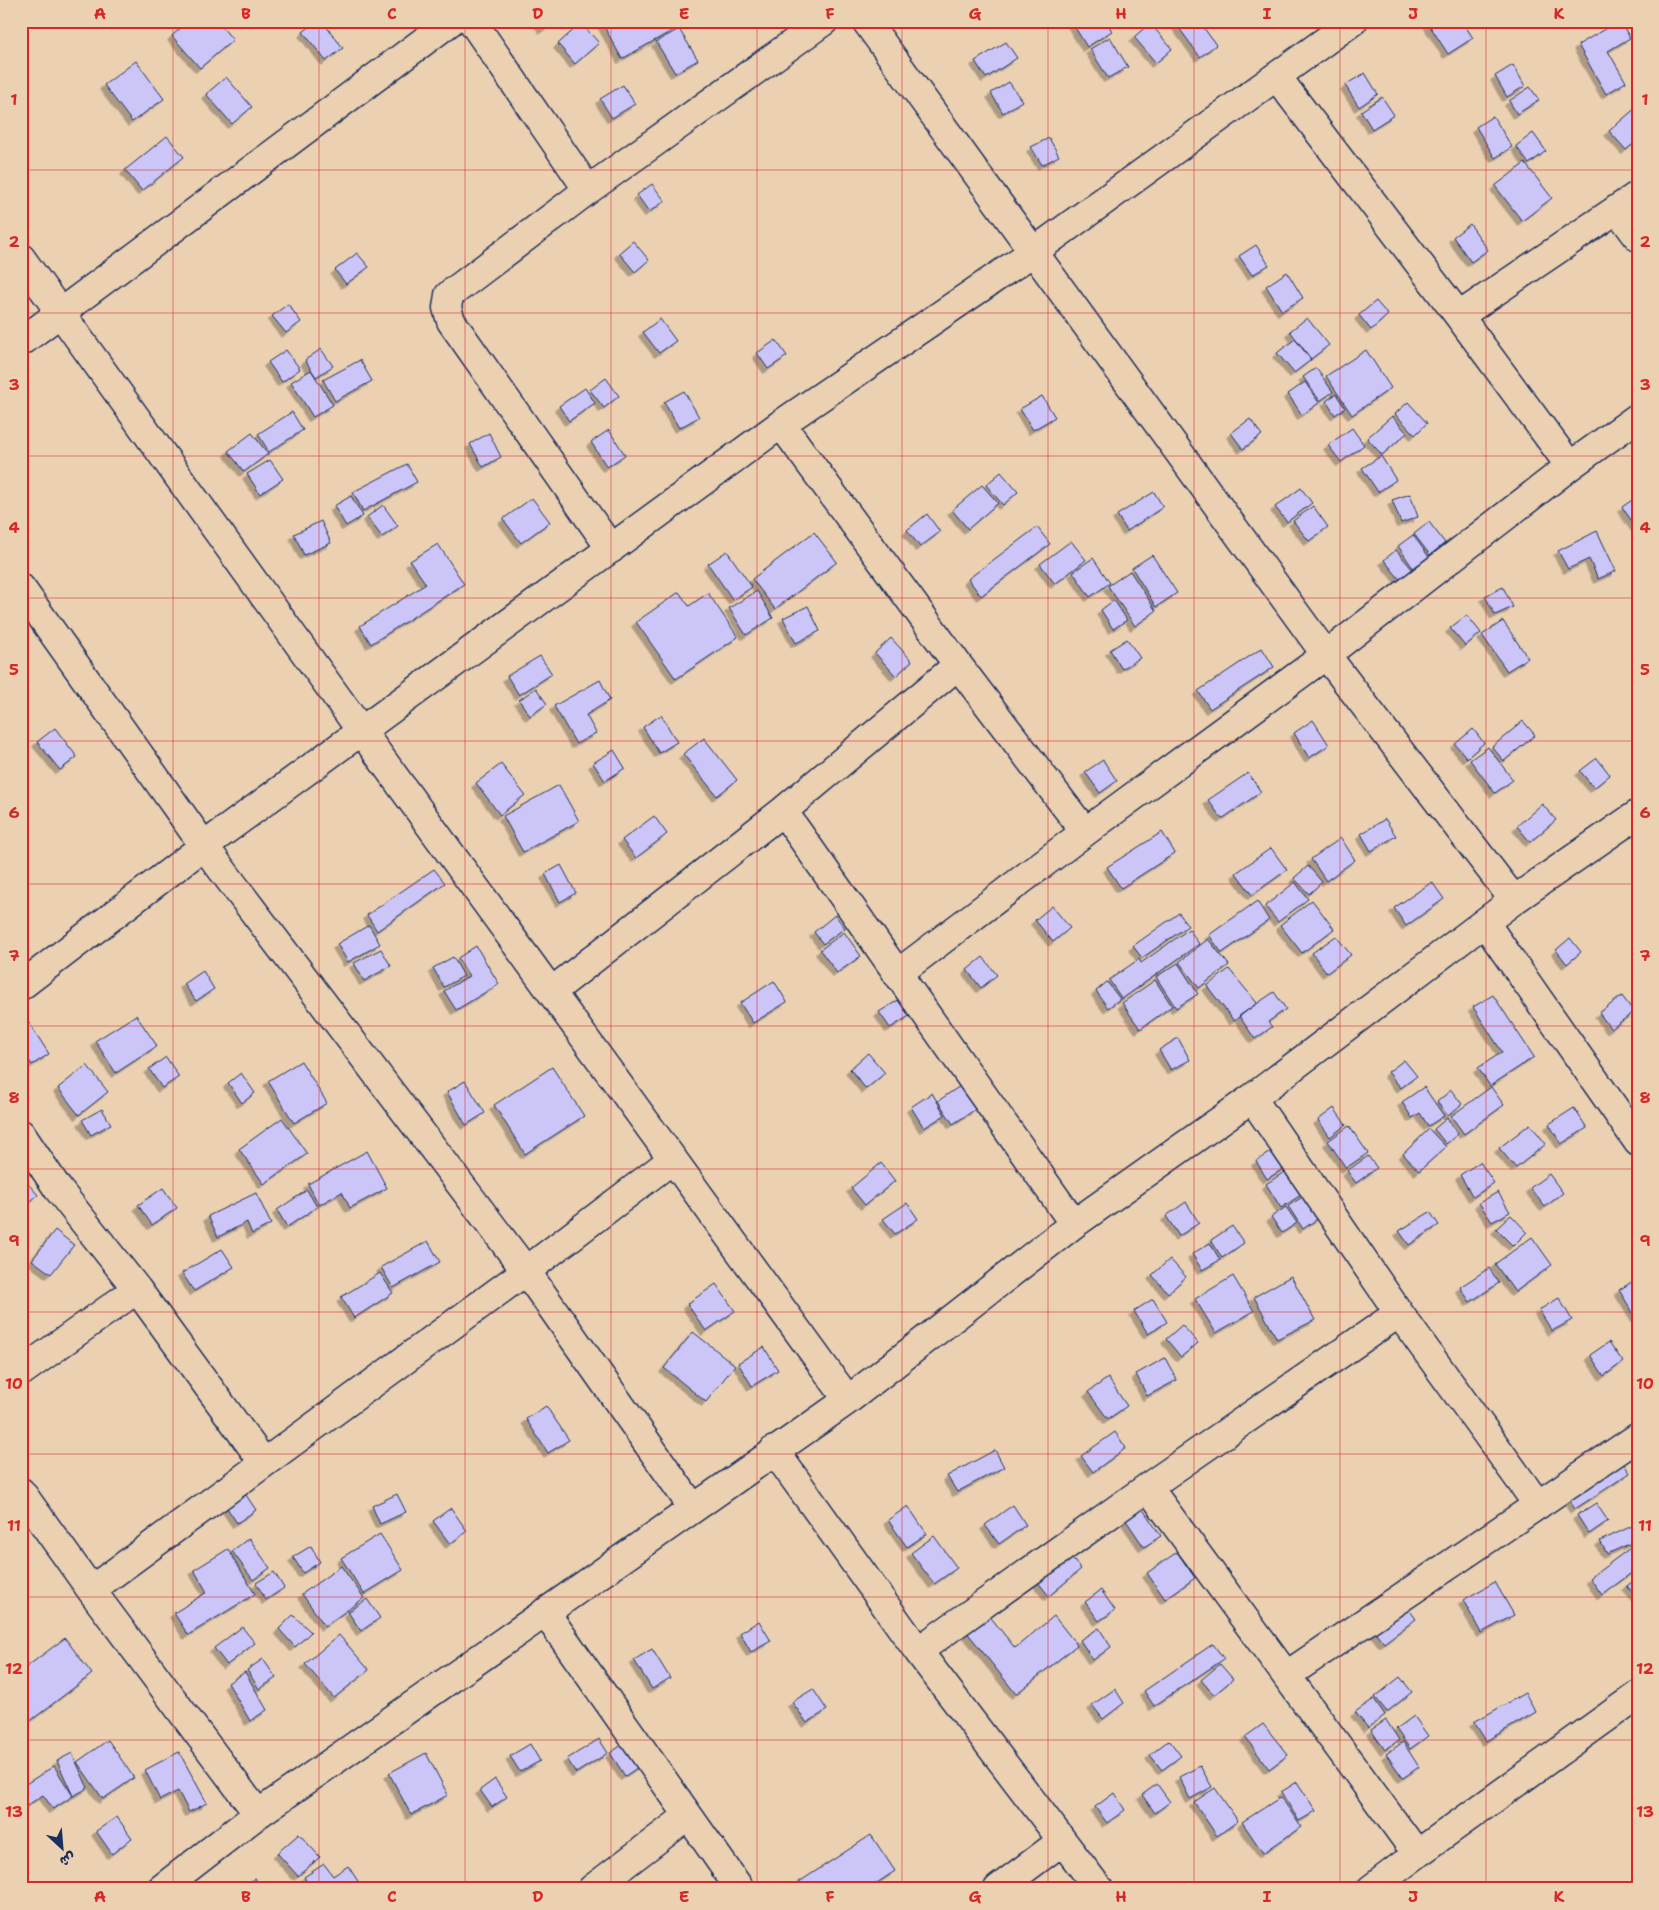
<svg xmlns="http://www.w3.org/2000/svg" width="1659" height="1910" font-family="'Shantell Sans','Playpen Sans Arabic',sans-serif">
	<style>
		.building { fill: #ccc5f8; stroke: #1b2f5e; filter: url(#shadow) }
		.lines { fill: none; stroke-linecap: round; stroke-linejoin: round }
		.minor-casing { stroke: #1b2f5e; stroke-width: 31 }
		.minor { stroke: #ebd1b2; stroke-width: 28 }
		.grid { fill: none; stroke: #d62828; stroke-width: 1; stroke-opacity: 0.55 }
		.neatline { fill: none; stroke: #d62828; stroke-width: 2 }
		.grid-label { font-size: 16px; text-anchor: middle; font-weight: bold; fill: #d62828 }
	</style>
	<defs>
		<filter id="shadow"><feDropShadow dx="-4.5" dy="4.5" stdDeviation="0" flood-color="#0004"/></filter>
	</defs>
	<rect width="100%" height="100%" fill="#ebd1b2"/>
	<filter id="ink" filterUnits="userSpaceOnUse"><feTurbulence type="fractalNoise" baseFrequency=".02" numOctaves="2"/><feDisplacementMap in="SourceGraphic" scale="10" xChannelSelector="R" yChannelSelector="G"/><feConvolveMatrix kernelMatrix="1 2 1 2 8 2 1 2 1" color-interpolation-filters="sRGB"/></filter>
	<g filter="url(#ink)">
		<path class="building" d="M188 21H217L233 40 200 68 172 36Z
			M317 21H322L343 48 326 61 303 32Z
			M538 21H555L544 29Z
			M601 21H670L675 29 622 59Z
			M1071 21H1106L1112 31 1087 47Z
			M1174 21H1199L1216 45 1200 57Z
			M1431 21H1462L1473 38 1448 54 1428 23Z
			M1618 21H1620L1630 38 1608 51 1626 82 1606 94 1578 45Z
			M581 23 599 43 575 64 558 44Z
			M1150 23 1172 49 1156 63 1134 37Z
			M679 29 698 60 675 73 656 42Z
			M1110 37 1128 67 1108 78 1090 49Z
			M1006 42 1017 58 986 78 975 61Z
			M136 61 164 99 132 122 104 85Z
			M1513 65 1525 86 1507 97 1495 76Z
			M1365 73 1378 94 1359 107 1345 85Z
			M226 77 252 107 232 124 206 94Z
			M1009 82 1022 101 1003 113 991 93Z
			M623 85 635 104 612 118 600 99Z
			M1530 87 1539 100 1517 114 1509 101Z
			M1382 97 1394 115 1372 129 1361 111Z
			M1638 106V140L1626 150 1609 131Z
			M1493 116 1512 147 1495 158 1476 127Z
			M1533 133 1546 151 1529 164 1516 146Z
			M167 136 184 157 142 191 125 170Z
			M1049 138 1059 156 1042 165 1031 147Z
			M1525 163 1552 198 1522 221 1495 186Z
			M652 184 665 201 649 212 637 195Z
			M1470 224 1488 250 1471 262 1453 237Z
			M633 241 649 260 635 272 619 253Z
			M1256 245 1269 265 1252 275 1239 256Z
			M357 253 369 267 346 284 335 270Z
			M1287 272 1303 298 1282 311 1266 286Z
			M1376 301 1388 315 1371 330 1359 315Z
			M288 304 301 322 286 333 272 316Z
			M1307 318 1329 345 1311 359 1290 331Z
			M660 319 676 341 659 353 643 332Z
			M1295 339 1311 360 1294 373 1277 353Z
			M776 340 787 356 768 369 757 353Z
			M321 349 333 366 316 377 305 360Z
			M286 350 300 369 282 382 268 362Z
			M1366 350 1391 388 1352 415 1326 376Z
			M360 360 372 381 335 401 323 380Z
			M1316 368 1333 392 1320 401 1303 377Z
			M311 370 333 405 313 417 291 382Z
			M606 378 619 396 604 408 590 390Z
			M1305 382 1319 403 1302 415 1288 394Z
			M585 388 595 403 569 421 559 406Z
			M684 391 699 417 679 428 664 402Z
			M1336 394 1345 408 1335 415 1326 401Z
			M1042 396 1055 417 1033 430 1020 409Z
			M1408 402 1427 423 1415 435 1395 414Z
			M292 412 303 430 269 452 258 434Z
			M1392 416 1407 433 1382 455 1367 438Z
			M1250 419 1262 435 1243 449 1231 433Z
			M1352 428 1364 445 1341 462 1328 445Z
			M609 430 625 455 607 467 591 442Z
			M252 433 268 454 244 472 228 451Z
			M489 433 501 457 483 467 470 444Z
			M1381 456 1396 480 1378 492 1362 468Z
			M270 460 283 479 260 494 247 474Z
			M407 464 417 482 363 511 353 492Z
			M1001 472 1018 492 1003 505 986 485Z
			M982 485 998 503 968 529 952 510Z
			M1301 488 1312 503 1287 522 1275 507Z
			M1154 492 1163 507 1127 531 1117 515Z
			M1410 494 1418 517 1401 523 1392 500Z
			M351 496 363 516 346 526 334 506Z
			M1638 496V530L1622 507Z
			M532 498 550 522 521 543 503 519Z
			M383 505 398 526 382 537 367 517Z
			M1313 506 1328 527 1309 541 1293 521Z
			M927 514 940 532 920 547 907 530Z
			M321 521 331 543 304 555 294 534Z
			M1429 522 1445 543 1430 555 1414 534Z
			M1037 527 1050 544 981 596 968 579Z
			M1597 531 1616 571 1598 579 1589 559 1568 569 1558 551Z
			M814 532 837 562 775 609 752 579Z
			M1413 535 1429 557 1413 568 1398 546Z
			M1071 541 1086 560 1055 584 1040 564Z
			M438 544 464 584 371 644 360 626 426 584 410 561Z
			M1396 550 1413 570 1401 581 1384 560Z
			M727 551 752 587 733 600 708 564Z
			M1152 555 1177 593 1156 607 1132 568Z
			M1093 558 1110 583 1090 597 1073 572Z
			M1130 571 1156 611 1135 626 1108 586Z
			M1503 587 1513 607 1495 615 1485 596Z
			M757 591 773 618 746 635 729 608Z
			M679 592 689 606 708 593 738 637 676 679 636 622Z
			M1114 600 1127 620 1113 629 1101 610Z
			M808 606 820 631 796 643 783 618Z
			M1467 615 1481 633 1465 646 1450 628Z
			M1503 621 1528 658 1507 671 1482 635Z
			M891 638 912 661 896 676 875 653Z
			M1127 639 1140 658 1122 669 1110 650Z
			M1262 648 1274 667 1210 709 1198 691Z
			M540 656 552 674 519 695 507 676Z
			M600 680 610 700 586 715 596 733 576 744 554 706Z
			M536 688 547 704 530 716 519 700Z
			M661 715 677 742 659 753 643 727Z
			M1313 720 1329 745 1309 758 1294 733Z
			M1523 721 1535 735 1504 761 1492 747Z
			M55 728 77 757 60 770 37 742Z
			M1473 729 1484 743 1467 758 1455 744Z
			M704 738 737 780 717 796 683 754Z
			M1488 747 1513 780 1495 793 1470 760Z
			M614 750 625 768 605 781 593 763Z
			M1597 758 1610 775 1594 788 1580 771Z
			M1103 760 1117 781 1100 793 1085 772Z
			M501 764 525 795 500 815 476 783Z
			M1248 773 1261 792 1222 819 1208 800Z
			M559 785 579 821 523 852 503 816Z
			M1542 804 1556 820 1530 842 1517 826Z
			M654 816 667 834 636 858 622 840Z
			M1385 819 1396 836 1371 851 1361 834Z
			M1162 832 1175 853 1121 888 1107 867Z
			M1341 838 1355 860 1326 881 1311 859Z
			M1271 848 1287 870 1252 895 1236 873Z
			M561 865 576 893 560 902 545 874Z
			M1308 866 1322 882 1309 894 1294 878Z
			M434 869 445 883 377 931 367 915Z
			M1295 882 1308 899 1278 922 1265 906Z
			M1432 882 1444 899 1406 926 1394 908Z
			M1312 900 1334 929 1302 953 1280 925Z
			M1257 901 1269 920 1222 953 1209 935Z
			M1052 906 1070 928 1053 942 1035 920Z
			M1179 913 1188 926 1142 958 1133 946Z
			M835 915 845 928 823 944 814 932Z
			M369 925 380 944 348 962 337 944Z
			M1189 929 1199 944 1122 999 1109 980 1139 959 1141 963Z
			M844 932 861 956 837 973 820 950Z
			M1336 936 1351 955 1327 973 1312 953Z
			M1570 938 1581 952 1567 964 1556 950Z
			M1208 939 1229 965 1199 988 1179 962Z
			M476 946 499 984 456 1010 444 991 469 976 458 958Z
			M381 949 391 966 364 981 354 963Z
			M453 957 464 976 444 987 433 968Z
			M983 957 997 975 981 988 967 970Z
			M1178 963 1198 994 1176 1008 1156 977Z
			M1229 969 1257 1003 1234 1021 1207 986Z
			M203 971 214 989 196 1001 184 984Z
			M1155 980 1172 1006 1140 1029 1122 1003Z
			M774 981 787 1002 753 1023 740 1003Z
			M1107 982 1120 999 1108 1008 1096 991Z
			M1274 992 1286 1009 1268 1022 1272 1027 1255 1039 1239 1016Z
			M1493 995 1534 1057 1490 1086 1478 1068 1502 1052 1473 1007Z
			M1622 996 1634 1012 1611 1029 1599 1013Z
			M900 999 911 1015 890 1028 879 1012Z
			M136 1015 157 1046 116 1073 95 1041Z
			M28 1021 49 1054 32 1065 21 1048V1025Z
			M1178 1038 1190 1060 1171 1070 1159 1050Z
			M868 1053 885 1073 866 1089 850 1069Z
			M166 1057 179 1077 162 1088 149 1069Z
			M1404 1060 1417 1076 1401 1088 1388 1072Z
			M301 1061 327 1103 294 1123 268 1081Z
			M87 1065 108 1092 79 1115 58 1088Z
			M552 1067 584 1116 525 1154 494 1105Z
			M241 1073 255 1093 242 1103 228 1083Z
			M465 1081 485 1113 466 1125 447 1092Z
			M960 1086 976 1109 953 1124 938 1101Z
			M1424 1087 1444 1116 1428 1126 1420 1113 1412 1118 1402 1102Z
			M1491 1087 1504 1105 1464 1134 1451 1116Z
			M1451 1090 1462 1104 1448 1116 1437 1102Z
			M932 1093 945 1115 924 1128 911 1107Z
			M1334 1108 1346 1125 1330 1137 1318 1120Z
			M1574 1108 1587 1128 1561 1144 1549 1124Z
			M102 1109 111 1124 91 1135 82 1120Z
			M282 1118 307 1154 264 1184 239 1149Z
			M1447 1118 1458 1134 1446 1144 1434 1129Z
			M1530 1124 1546 1144 1516 1168 1499 1148Z
			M1349 1126 1368 1153 1346 1168 1328 1141Z
			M1429 1129 1446 1147 1419 1171 1403 1154Z
			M1275 1149 1286 1167 1267 1179 1256 1161Z
			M367 1151 387 1188 350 1208 342 1192 319 1205 308 1184Z
			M1368 1156 1377 1168 1356 1183 1347 1171Z
			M1480 1162 1494 1183 1473 1197 1460 1175Z
			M881 1163 895 1181 865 1205 851 1188Z
			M1292 1167 1307 1191 1281 1208 1266 1184Z
			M1549 1174 1563 1193 1545 1207 1530 1188Z
			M21 1176 38 1195 21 1209Z
			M163 1188 177 1208 152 1225 138 1205Z
			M307 1190 317 1207 287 1227 277 1210Z
			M1498 1192 1510 1212 1492 1222 1479 1203Z
			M256 1193 271 1224 252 1234 247 1222 218 1237 208 1216Z
			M1309 1193 1323 1215 1303 1229 1288 1206Z
			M1186 1202 1199 1223 1179 1236 1166 1216Z
			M907 1203 918 1219 895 1234 883 1219Z
			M1286 1207 1297 1223 1282 1233 1271 1217Z
			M1430 1212 1439 1225 1409 1245 1399 1231Z
			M1511 1215 1527 1232 1513 1246 1496 1229Z
			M1232 1226 1244 1243 1222 1258 1211 1240Z
			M55 1230 74 1245 51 1274 32 1260Z
			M1532 1237 1552 1265 1515 1292 1495 1264Z
			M428 1241 440 1262 393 1288 381 1267Z
			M1210 1243 1220 1260 1202 1270 1192 1254Z
			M222 1249 234 1267 194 1291 182 1273Z
			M1170 1259 1186 1277 1168 1293 1152 1275Z
			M1489 1268 1499 1283 1470 1302 1460 1287Z
			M380 1273 393 1293 354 1318 341 1297Z
			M1233 1276 1254 1311 1216 1333 1195 1299Z
			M1291 1276 1315 1320 1277 1339 1254 1297Z
			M1638 1278V1321L1619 1290Z
			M716 1284 735 1311 706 1331 687 1304Z
			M1559 1298 1572 1320 1552 1331 1539 1310Z
			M1153 1299 1167 1322 1148 1334 1134 1311Z
			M1182 1325 1198 1343 1181 1357 1166 1339Z
			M693 1332 735 1365 706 1402 664 1368Z
			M1609 1342 1623 1362 1604 1376 1590 1355Z
			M764 1347 778 1370 752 1386 738 1363Z
			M1165 1358 1177 1380 1147 1396 1136 1374Z
			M1108 1378 1127 1406 1108 1419 1088 1392Z
			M546 1406 569 1440 548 1453 526 1419Z
			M1115 1432 1126 1448 1093 1472 1081 1456Z
			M995 1450 1004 1467 957 1492 947 1476Z
			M1619 1457 1630 1473 1575 1509 1565 1494Z
			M244 1492 256 1510 237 1523 225 1505Z
			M397 1494 406 1512 380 1524 372 1506Z
			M1596 1503 1608 1521 1589 1534 1577 1515Z
			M1013 1505 1026 1525 999 1544 985 1525Z
			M908 1506 927 1534 907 1547 888 1520Z
			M451 1508 467 1531 450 1544 433 1521Z
			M1142 1508 1161 1536 1144 1547 1125 1519Z
			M1632 1526 1638 1540 1607 1554 1600 1541Z
			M380 1534 403 1570 364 1594 341 1558Z
			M934 1536 957 1568 934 1584 911 1553Z
			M249 1538 270 1568 253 1580 232 1551Z
			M1638 1542V1568L1602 1595 1590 1578Z
			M311 1546 320 1562 303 1573 293 1557Z
			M228 1549 255 1594 188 1635 174 1613 207 1592 194 1570Z
			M1177 1552 1195 1578 1165 1599 1147 1573Z
			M1068 1554 1081 1569 1049 1596 1037 1581Z
			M341 1566 364 1598 325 1626 302 1594Z
			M274 1572 284 1588 266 1600 256 1583Z
			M1638 1577V1599L1627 1586Z
			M1495 1582 1514 1615 1481 1633 1463 1600Z
			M1101 1590 1115 1610 1099 1621 1085 1602Z
			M367 1599 380 1618 361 1631 348 1612Z
			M1405 1604 1416 1619 1384 1643 1372 1628Z
			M988 1614 1015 1648 1054 1616 1077 1645 1016 1694 966 1631Z
			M293 1615 311 1632 295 1647 279 1629Z
			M759 1621 771 1641 751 1652 740 1633Z
			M242 1627 255 1643 227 1665 214 1648Z
			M1099 1628 1111 1647 1093 1660 1080 1640Z
			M339 1635 369 1670 334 1698 305 1664Z
			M65 1638 92 1674 25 1725 21 1719V1671Z
			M1213 1644 1224 1659 1154 1706 1144 1691Z
			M652 1649 670 1678 652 1689 634 1660Z
			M263 1659 276 1678 259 1689 247 1670Z
			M1220 1664 1233 1679 1214 1695 1201 1680Z
			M245 1672 267 1710 250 1721 228 1683Z
			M1400 1677 1412 1692 1387 1712 1375 1697Z
			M813 1689 827 1710 807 1723 792 1702Z
			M1115 1689 1124 1703 1103 1719 1092 1705Z
			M1525 1693 1536 1712 1486 1741 1474 1722Z
			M1374 1699 1385 1715 1368 1728 1355 1712Z
			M1414 1716 1428 1736 1410 1749 1396 1729Z
			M1386 1720 1399 1740 1385 1750 1371 1730Z
			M1263 1724 1288 1755 1269 1769 1245 1737Z
			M599 1739 608 1753 576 1773 567 1759Z
			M108 1740 134 1778 103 1799 77 1762Z
			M1169 1740 1181 1756 1162 1770 1150 1755Z
			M628 1741 643 1764 625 1776 610 1753Z
			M1403 1742 1419 1767 1403 1778 1386 1754Z
			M530 1744 540 1761 520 1772 510 1756Z
			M179 1752 207 1803 189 1812 178 1791 160 1800 145 1770Z
			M72 1753 88 1788 73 1796 57 1761Z
			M426 1753 448 1795 411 1815 389 1773Z
			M54 1766 73 1796 53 1809 43 1795 22 1809 21 1787Z
			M1200 1766 1212 1787 1190 1799 1179 1777Z
			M495 1779 507 1797 492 1807 480 1790Z
			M1297 1782 1316 1811 1299 1821 1281 1792Z
			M1157 1784 1170 1802 1155 1813 1142 1795Z
			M1215 1788 1238 1821 1217 1836 1194 1802Z
			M1114 1793 1125 1810 1107 1823 1095 1807Z
			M1281 1797 1301 1827 1263 1853 1242 1822Z
			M117 1817 132 1838 112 1854 96 1831Z
			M299 1834 320 1857 298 1876 277 1853Z
			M871 1835 895 1871 868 1889H843L839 1883 830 1889H799L796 1884Z
			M324 1864 333 1876 348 1866 363 1889H311L304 1877Z
			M255 1878 262 1889H239Z"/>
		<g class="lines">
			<g class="minor-casing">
				<path id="minor" d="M472 21 588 190
					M866 21 1326 655 1514 900
					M1277 77 1459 316 1570 466 1638 417
					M1617 209 1638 237
					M21 258 362 732 848 1400
					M1459 316 1638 195
					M21 342 451 21
					M781 424 958 665 1085 832
					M611 549 451 321 447 308 449 295 588 190 824 21
					M21 588 204 846 526 1271 693 1508
					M783 811 1074 1224
					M1485 923 1638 1142
					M897 974 1085 832 1326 655 1570 466
					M21 986 204 846 781 424 1033 252 1353 21
					M551 992 783 811 958 665
					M1252 1098 1399 1313 1538 1505
					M21 1134 58 1189 137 1289 264 1463
					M21 1372 137 1289
					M774 1450 918 1651 1099 1889
					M1148 1487 1417 1854
					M21 1492 91 1590 258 1814
					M91 1590 526 1271 673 1159
					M545 1612 740 1889
					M918 1651 1148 1487 1399 1313
					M1287 1675 1638 1437
					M161 1889 258 1814 848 1400 1074 1224 1252 1098 1514 900 1638 814
					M592 1889 688 1816
					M998 1889 1062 1841
					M1371 1889 1417 1854 1638 1695"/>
			</g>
			<use href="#minor" class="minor"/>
		</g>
	</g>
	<path class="grid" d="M173 21V1889M319 21V1889M465 21V1889M611 21V1889M757 21V1889M902 21V1889M1048 21V1889M1194 21V1889M1340 21V1889M1486 21V1889M21 170H1638M21 313H1638M21 456H1638M21 598H1638M21 741H1638M21 884H1638M21 1026H1638M21 1169H1638M21 1312H1638M21 1454H1638M21 1597H1638M21 1740H1638"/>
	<rect width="1659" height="1910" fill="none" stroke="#ebd1b2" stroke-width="55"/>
	<g transform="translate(62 1848) rotate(154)" stroke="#ebd1b2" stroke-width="4" paint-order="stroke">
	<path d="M0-4L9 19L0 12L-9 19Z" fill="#1b2f5e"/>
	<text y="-8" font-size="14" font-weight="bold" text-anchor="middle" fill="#1b2f5e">ش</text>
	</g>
	<rect x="28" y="28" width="1604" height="1854" class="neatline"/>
	<g class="grid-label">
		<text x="100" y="19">A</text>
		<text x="246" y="19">B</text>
		<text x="392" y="19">C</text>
		<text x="538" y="19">D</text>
		<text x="684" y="19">E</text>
		<text x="830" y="19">F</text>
		<text x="975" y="19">G</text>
		<text x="1121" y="19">H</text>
		<text x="1267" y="19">I</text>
		<text x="1413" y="19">J</text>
		<text x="1559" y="19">K</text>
		<text x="14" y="105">1</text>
		<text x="1645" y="105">1</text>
		<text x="14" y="247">2</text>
		<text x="1645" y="247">2</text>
		<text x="14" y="390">3</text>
		<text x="1645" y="390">3</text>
		<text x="14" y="533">4</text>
		<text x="1645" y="533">4</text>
		<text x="14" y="675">5</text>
		<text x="1645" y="675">5</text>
		<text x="14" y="818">6</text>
		<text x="1645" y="818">6</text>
		<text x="14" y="961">7</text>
		<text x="1645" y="961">7</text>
		<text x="14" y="1103">8</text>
		<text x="1645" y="1103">8</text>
		<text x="14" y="1246">9</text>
		<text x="1645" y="1246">9</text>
		<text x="14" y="1389">10</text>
		<text x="1645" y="1389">10</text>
		<text x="14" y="1531">11</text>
		<text x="1645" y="1531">11</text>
		<text x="14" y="1674">12</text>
		<text x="1645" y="1674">12</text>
		<text x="14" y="1817">13</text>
		<text x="1645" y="1817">13</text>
		<text x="100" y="1902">A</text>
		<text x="246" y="1902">B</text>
		<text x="392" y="1902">C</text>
		<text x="538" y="1902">D</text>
		<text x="684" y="1902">E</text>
		<text x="830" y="1902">F</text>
		<text x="975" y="1902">G</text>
		<text x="1121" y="1902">H</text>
		<text x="1267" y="1902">I</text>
		<text x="1413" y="1902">J</text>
		<text x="1559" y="1902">K</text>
	</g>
</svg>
